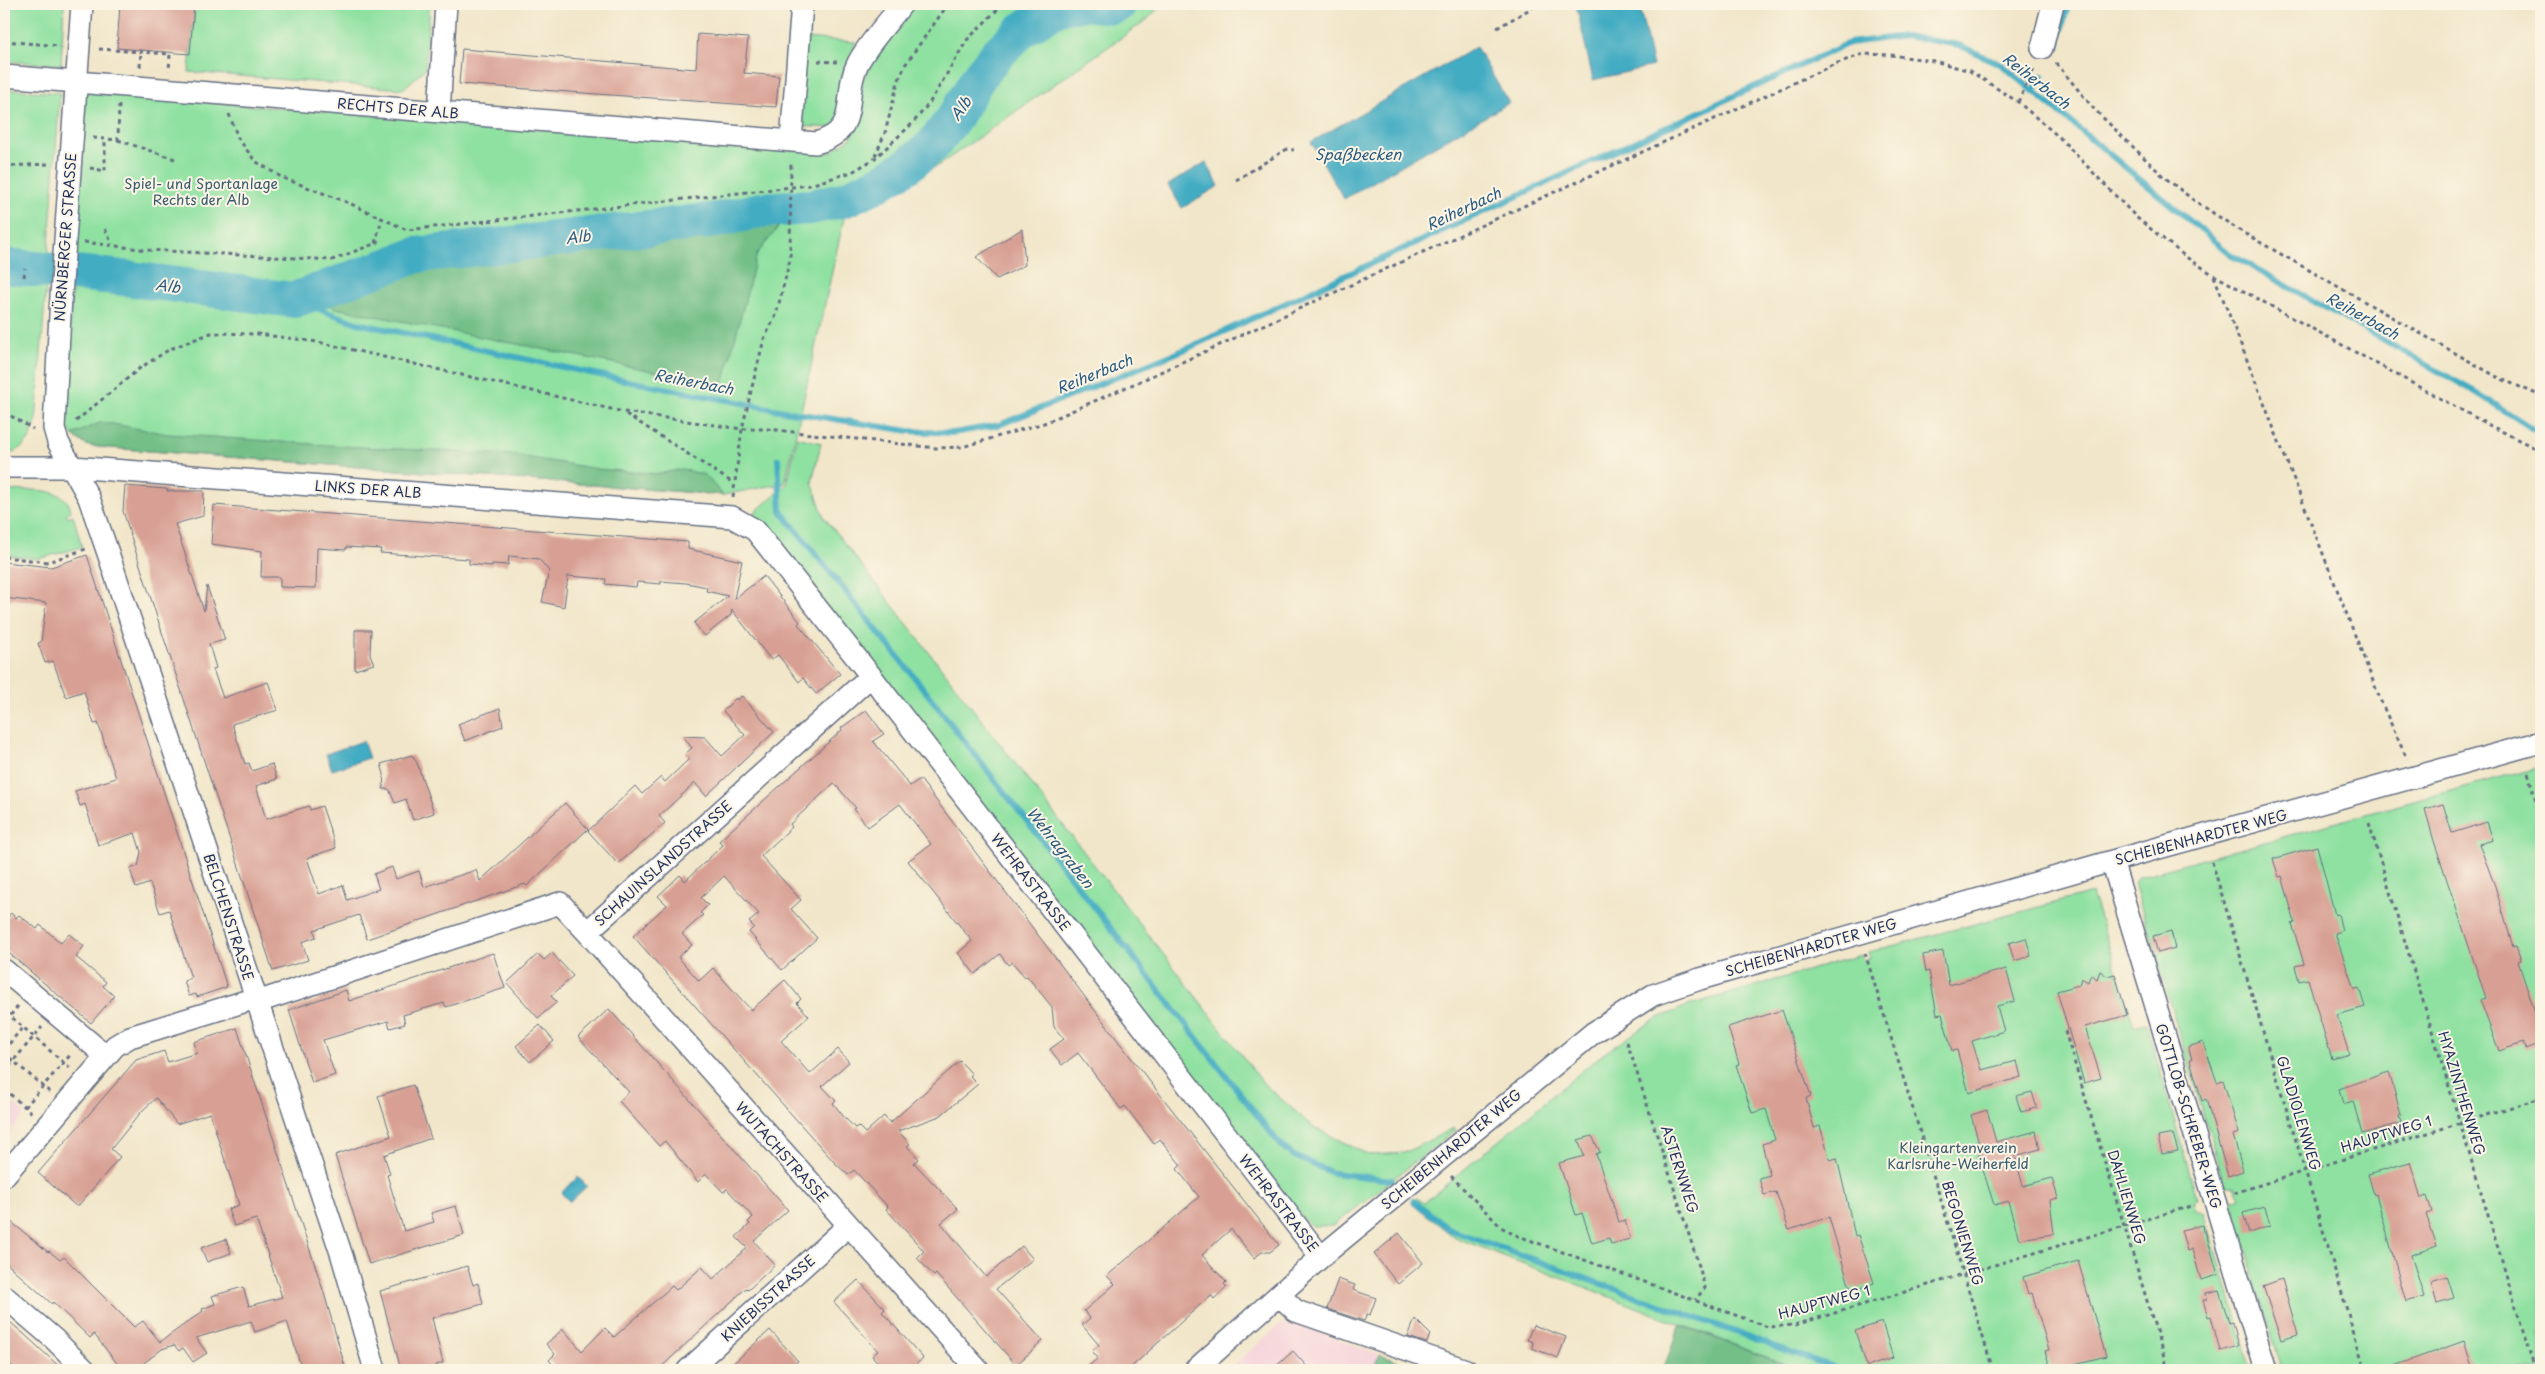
<svg xmlns="http://www.w3.org/2000/svg" width="2545" height="1374" font-family="'Playpen Sans',sans-serif">
	<style>
		.built { fill: #f5cfd9 }
		.green { fill: #8fe1a1; stroke: #558880 }
		.forest { fill: #73bf87; stroke: #477772 }
		.water { fill: #43acc2; stroke: #2f6e90 }
		.lines { fill: none; stroke-linecap: round; stroke-linejoin: round }
		.stream { stroke: #43acc2; stroke-width: 6 }
		.river { stroke: #43acc2; stroke-width: 36 }
		.building { fill: #d8a094 }
		.minor-casing { stroke: #666f83; stroke-width: 24 }
		.path { stroke: #666f83; stroke-width: 3; stroke-dasharray: 4 4; stroke-linecap: butt }
		.minor { stroke: #fff; stroke-width: 21 }
		.labels { text-anchor: middle; dominant-baseline: central; stroke-width: 4; stroke-linejoin: round; paint-order: stroke }
		.street-label { font-size: 14px; fill: #1b2f5e; stroke: #fcf5e5 }
		.park-label { font-size: 14px; fill: #385c6f; stroke: #fcf5e5 }
		.water-label { font-size: 15px; font-style: italic; fill: #295b81; stroke: #fcf5e5 }
	</style>
	<rect width="100%" height="100%" fill="#fcf5e5"/>
	<filter id="ink" filterUnits="userSpaceOnUse"><feTurbulence type="fractalNoise" baseFrequency=".02" numOctaves="2"/><feDisplacementMap in="SourceGraphic" scale="10" xChannelSelector="R" yChannelSelector="G"/><feConvolveMatrix kernelMatrix="1 2 1 2 8 2 1 2 1" color-interpolation-filters="sRGB"/></filter>
	<filter id="wash" filterUnits="userSpaceOnUse"><feTurbulence type="fractalNoise" baseFrequency=".0096" numOctaves="4" result="noise"/><feDisplacementMap in="SourceGraphic" scale="20" xChannelSelector="R" yChannelSelector="G"/><feGaussianBlur stdDeviation="1.12" result="paint"/><feColorMatrix in="noise" values="0 0 0 0 0 0 0 0 0 0 0 0 0 0 0 0 0 1.4 0 .05"/><feComposite in="paint" operator="in"/></filter>
	<g filter="url(#wash)">
		<rect width="100%" height="100%" fill="#f1e6c9"/>
		<path class="built" d="M4 1095 25 1114 4 1139Z
			M1281 1324 1300 1325 1380 1355 1374 1370H1228Z"/>
		<path class="green" d="M4 4H64L61 65 4 61Z
			M195 4H430L425 69 403 89 189 72Z
			M912 4H1162L1148 19 939 165 844 218 785 483 723 495 98 447 86 445 66 429 64 415 85 92 829 153 852 137 862 82 880 46Z
			M805 38 855 42 844 115 835 128 797 126Z
			M4 89 60 93 36 422C31 442 23 449 5 456Z
			M797 437 821 443 812 482 824 517 1264 1084 1313 1127 1369 1155 1404 1153 1454 1128 1456 1130 1333 1226H1312L1303 1219 754 513 787 484Z
			M4 491C25 491 67 484 71 511L66 514 68 517 73 515 82 547 38 559 4 555Z
			M2541 766V1370H2282L2231 1201 2239 1197 2235 1186H2225L2134 883 2138 877Z
			M2092 893 2134 1026 2146 1023 2197 1198 2193 1200 2196 1210 2204 1213 2251 1370H1800L1454 1237 1412 1203 1417 1198 1424 1203 1600 1056 1654 1020 1690 1005 1861 955 1863 961 1870 958 1869 952Z"/>
		<path class="forest" d="M782 215V223L757 254 723 385 335 308 323 300 325 294 420 263 524 250 706 232Z
			M102 422 168 434 342 446 513 455 598 469 658 474 682 469 705 475 723 495 98 447 86 445 72 435Z
			M1680 1325 1800 1370H1663Z
			M1380 1355 1421 1370H1374Z"/>
		<path class="water" d="M1576 4H1639L1653 66 1593 80Z
			M1476 47 1509 103 1344 199 1311 142Z
			M1206 162 1219 186 1182 208 1168 185Z
			M363 741 369 758 332 770 326 754Z
			M578 1177 587 1186 570 1202 561 1193Z"/>
		<g class="lines">
			<path class="stream" d="M2057 47 2068 4
				M2033 91 2043 76
				M294 300 357 323 623 380 784 411 909 431 953 433 999 425 1186 349 1849 43 1905 36 1959 45 2002 65 2230 254 2477 393 2541 434
				M778 459 781 511 915 678 1278 1142 1292 1155 1333 1173 1392 1180
				M1414 1201 1451 1230 1841 1370"/>
			<path class="river" d="M1094 4 1112 6 1119 4
				M4 266 115 277 294 300 417 255 717 220 760 210 810 207 843 200 876 185 906 167 933 145 953 119 980 75 997 54 1022 30 1058 7 1080 4"/>
		</g>
		<g id="blocks">
			<path class="building" d="M120 4H194L190 54 117 48Z
				M698 34 748 38 744 73 779 76 776 107 459 84 462 49 696 69Z
				M1022 229 1025 265 997 279 976 257Z
				M125 486 167 489V491H204L203 516 175 524 204 611 207 586 225 640 209 644 216 668 213 669 223 698 268 682 278 710 232 724 245 764 249 763 252 771 272 764 277 779 256 786 266 819 309 806 310 810 322 806 336 848 307 858 319 894 343 885 347 900 379 889 374 874 392 867 396 879 419 871 424 887 476 870 480 881 565 803 588 829 527 886 525 884 367 939 359 915 314 930 316 937 302 942 308 960 273 971 139 562 123 511Z
				M214 505 688 542V549L742 561 734 599 764 576 800 622 798 624 840 674 816 694 803 678 799 682 778 655 771 660 732 610 731 615 705 636 694 623 728 596 706 591 707 587 686 583 661 581V584L637 582 636 587 605 584 606 579 568 576 564 607 542 602 549 571 539 559 509 556 508 565 492 564V566L469 564V559L380 553 381 549 346 547V550L317 548 316 588 280 587V577H261L262 551 211 544Z
				M87 555 227 987 197 997 196 994 189 996 184 981 191 978 169 910 160 913 150 883 136 888 130 869 138 866 141 852 135 833 98 845 85 804 80 806 75 791 116 778 98 723 94 724 84 691 66 697 53 661 45 663 38 643 41 642 46 603 4 598V562L51 567Z
				M355 630H371L370 654 374 664 355 670Z
				M742 696 774 732 706 796 695 783 659 816 665 823 618 864 588 831 635 786 642 794 661 777 665 782 689 759 685 754 692 748 683 736 705 737 722 756 745 735 723 711 736 698 737 700Z
				M500 708 503 726 465 741 458 724Z
				M866 710 884 734 873 741 910 786 920 779 1125 1050 1279 1245 1270 1252H1262L1254 1258 1231 1229 1202 1255 1226 1282 1224 1284 1227 1287 1214 1299 1211 1295 1128 1370H1084L1098 1358 1092 1351 1099 1345 1082 1325 1090 1318 1084 1311 1115 1284 1107 1276 1199 1197 1177 1169 1181 1165 1160 1139 1154 1144 1125 1106 1121 1109 1078 1053 1062 1065 1050 1049 1064 1039 1054 1027 1052 1007 1027 976 1025 977 1012 962 1008 965 1000 954 975 974 958 953 972 941 908 861 931 844 900 804 868 827 854 809 856 808 834 783 790 824 792 827 761 856 801 900 791 909 817 938 782 970 749 932 754 927 749 922 759 914 724 876 701 898 708 905 700 913 703 915 682 934 692 945 678 957 699 981 713 968 751 1010 785 980 801 999 797 1003 809 1016 781 1041 810 1074 838 1049 849 1062 822 1086 836 1101 833 1103 844 1117 855 1128 858 1126 865 1133 884 1116 890 1123 960 1061 972 1074 970 1076 978 1084 940 1116 898 1131 910 1144 907 1146 919 1159 914 1163 958 1209 941 1223 986 1277 1022 1246 1033 1259 996 1289 1043 1341 1016 1365 936 1274 934 1276 917 1258 924 1251 886 1209 888 1207 854 1170 848 1175 834 1162 633 936 667 905 658 896 680 875 685 881 723 845 719 841 842 730 841 728Z
				M412 755 417 763 434 813 413 820 406 799 395 803 389 789H383L384 774 381 764Z
				M2443 804 2452 833 2487 822 2493 840 2479 844 2495 886 2513 947 2516 946 2521 960 2518 961 2541 1031V1043L2525 1049 2523 1043 2499 1051 2480 1000 2486 998 2434 841 2425 809Z
				M2317 846 2335 915 2338 914 2342 931 2335 933 2354 989 2359 988 2365 1007 2337 1015 2349 1054 2332 1059 2308 979 2299 981 2295 966 2304 964 2292 924 2295 923 2282 876 2279 877 2273 859Z
				M11 913 16 918 19 915 37 929 40 925 61 943 69 934 84 946 76 957 106 982 103 986 114 996 91 1023 4 949V922Z
				M2171 931 2175 948 2158 953 2153 936Z
				M2026 938 2031 956 2014 961 2009 943Z
				M1943 951 1949 985 2006 969 2015 1001 1997 1006 2004 1031 1972 1041 1981 1070 2017 1061 2021 1077 1969 1093 1957 1050 1952 1051 1942 1014 1937 1015 1929 971 1926 972 1923 955Z
				M493 953 505 988 446 1007 444 1003 403 1015 405 1024 390 1028 388 1021 323 1040 335 1075 312 1083 289 1010 346 990 349 1001Z
				M552 953 573 976 551 996 557 1002 538 1018 507 983 538 954 544 960Z
				M2100 971 2107 976 2115 974 2127 1015 2085 1027 2101 1078 2084 1083 2057 991 2079 985 2081 978 2088 982 2091 974 2097 979Z
				M609 1009 788 1210 754 1241 775 1265 748 1290 746 1288 658 1370H557L549 1360 555 1354 546 1344 563 1329 582 1351 605 1328 614 1337 672 1286 676 1290 702 1267 713 1279 747 1248 736 1237 750 1224 748 1222 753 1217 727 1189 723 1192 706 1174 698 1182 665 1141 659 1146 619 1101 629 1092 578 1037Z
				M1782 1010 1811 1096 1806 1098 1814 1128 1820 1126 1830 1160 1837 1158 1855 1236 1858 1235 1874 1283 1857 1289 1856 1286 1850 1288 1829 1217 1789 1230 1776 1192 1764 1195 1759 1178 1770 1175 1762 1144 1775 1140 1766 1109 1752 1113 1736 1065 1739 1064 1728 1027Z
				M540 1025 554 1041 530 1062 516 1046Z
				M237 1028 324 1293 346 1370H302L287 1321 255 1332 251 1321 196 1338 207 1353 193 1362 183 1348 179 1351 174 1345 162 1349 135 1370H122L94 1334 90 1338 53 1302 52 1304 4 1261V1216L48 1252 49 1251 60 1260 64 1257 134 1327 143 1321 160 1342 203 1311 202 1309 215 1304 212 1296 243 1287 249 1306 282 1297 256 1219 234 1226 228 1209 239 1205 210 1113 177 1124 156 1098 142 1111 111 1149 120 1157 77 1207 38 1173 136 1060 164 1051 168 1062 197 1053 194 1042Z
				M2203 1042 2217 1082 2223 1080 2239 1133 2233 1135 2243 1171 2228 1176 2206 1099 2202 1101 2190 1060 2192 1059 2188 1047Z
				M2389 1072 2401 1115 2399 1116 2401 1123 2362 1134 2353 1101 2343 1104 2339 1089Z
				M413 1085 431 1138 384 1155 390 1174 387 1175 404 1231 434 1222 431 1213 456 1206 464 1235 369 1264 335 1155 391 1136 378 1096Z
				M2032 1092 2037 1108 2021 1112 2016 1096Z
				M1987 1110 1996 1142 2036 1131 2040 1149 2015 1156 2023 1186 2052 1178 2058 1198 2050 1200 2054 1234 2019 1239 2008 1201 1994 1205 1978 1154 1982 1153 1971 1115Z
				M2173 1134 2178 1151 2162 1154 2158 1137Z
				M1592 1136 1600 1152 1596 1154 1619 1222 1625 1220 1630 1239 1611 1244 1609 1238 1592 1243 1582 1213 1576 1215 1559 1163 1584 1156 1578 1140Z
				M2410 1162 2421 1198 2427 1196 2432 1212 2426 1214 2437 1246 2411 1255 2424 1297 2406 1302 2376 1194 2374 1195 2368 1174Z
				M2265 1207 2270 1226 2249 1233 2243 1213Z
				M2202 1225 2203 1231 2205 1230 2218 1275 2201 1280 2192 1249 2187 1251 2181 1230Z
				M1399 1233 1423 1263 1398 1284 1374 1254Z
				M226 1239 231 1253 207 1262 201 1248Z
				M2078 1261 2106 1356 2051 1370 2045 1351 2049 1350 2032 1293 2028 1294 2023 1277Z
				M467 1266 473 1285 478 1283 483 1304 432 1318 443 1363 436 1365 438 1370H401L380 1291Z
				M2447 1276 2454 1298 2437 1303 2431 1281Z
				M1338 1279 1355 1285 1353 1290 1376 1298 1370 1315 1367 1314 1364 1321 1327 1309Z
				M2282 1279 2298 1335 2281 1340 2263 1286Z
				M858 1280 885 1309 882 1312 923 1358 910 1370H885L872 1356 878 1351 834 1302Z
				M2219 1290 2229 1323 2233 1322 2239 1346 2220 1351 2211 1316 2208 1317 2203 1300 2207 1299 2206 1293Z
				M4 1317 24 1334 63 1370H16L4 1359Z
				M1415 1319 1430 1334 1427 1343 1408 1337Z
				M1882 1322 1893 1358 1867 1367 1855 1331Z
				M1533 1325 1566 1337 1558 1358 1532 1348 1533 1342 1527 1340Z
				M770 1330 798 1361 787 1370H726Z
				M2464 1341 2473 1370H2391V1367Z
				M1293 1351 1310 1370H1272Z"/>
		</g>
	</g>
	<g filter="url(#ink)">
		<use href="#blocks" fill-opacity="0" stroke="#666f83" stroke-width="1"/>
		<g class="lines">
			<g class="minor-casing">
				<path id="minor" d="M82 4 61 296 54 428 58 442 89 498 108 553 342 1256 375 1370
					M2042 48 2053 4
					M4 76 816 143C863 130 841 95 858 63 869 42 888 23 902 4
					M439 111 446 4
					M791 141 802 4
					M4 467H72L732 517 755 530 871 676 1321 1257
					M2112 861 2266 1370
					M587 932 978 1370
					M4 970 106 1056
					M257 1002 560 903 587 932 871 676
					M4 1176 115 1046 130 1037 256 998
					M1279 1295 1296 1311 1466 1370
					M4 1296 54 1339 85 1370
					M688 1370 848 1226
					M1195 1370 1321 1257 1593 1033 1653 995 1700 979 2112 861 2541 742"/>
			</g>
			<path class="path" d="M1497 28 1535 6
				M4 41 60 46
				M99 49 170 54 169 71
				M818 61 837 62
				M2056 63 2094 109 2163 176 2192 199 2242 232 2499 378 2541 396
				M140 67 141 51
				M2018 102 2035 67
				M229 114 238 138 255 161 283 178 349 203 407 230 810 185 852 172 874 159 913 123 930 102 967 40 1003 4
				M93 138 118 140 119 104
				M118 140 178 160
				M875 156 885 133 898 82 905 65 948 4
				M4 166 50 164
				M90 168 105 171V140
				M1236 180 1287 149 1294 150
				M105 229 112 244
				M84 242 148 250 332 260 379 242
				M375 243 382 219
				M2214 276 2382 704 2407 759
				M24 277 25 268
				M4 412 33 429
				M626 414 733 483
				M76 421 140 368 170 349 211 333 258 334 318 342 624 412 742 429H767L936 448 962 447 1044 423 1145 379 1835 64 1863 54 1891 55 1934 61 1970 71 2018 102 2059 137 2136 217 2186 257 2214 275 2487 424 2541 451
				M733 497 742 429 751 391 764 339 776 315 790 260 791 162
				M4 557 48 562 86 549
				M2528 773 2541 818
				M2369 823 2535 1370
				M2212 862 2365 1370
				M1865 953 1993 1370
				M18 1006 10 1016 71 1069
				M4 1017 10 1016
				M2065 1031 2168 1370
				M1627 1042 1699 1266 1705 1288 1695 1300
				M4 1050 23 1027
				M4 1053 51 1093
				M4 1072 42 1027
				M4 1089 32 1113
				M25 1107 71 1054
				M1451 1176 1501 1227 1513 1234 1768 1327 1795 1325 2194 1205
				M2234 1193 2541 1098"/>
			<use href="#minor" class="minor"/>
		</g>
	</g>
	<g class="labels">
		<g class="street-label">
			<text transform="translate(398 108) rotate(5)">RECHTS DER ALB</text>
			<text transform="translate(65 237) rotate(-86)">NÜRNBERGER STRASSE</text>
			<text transform="translate(368 489) rotate(4)">LINKS DER ALB</text>
			<text transform="translate(2201 837) rotate(-15)">SCHEIBENHARDTER WEG</text>
			<text transform="translate(663 863) rotate(-42)">SCHAUINSLANDSTRASSE</text>
			<text transform="translate(1031 882) rotate(52)">WEHRASTRASSE</text>
			<text transform="translate(229 917) rotate(72)">BELCHENSTRASSE</text>
			<text transform="translate(1811 947) rotate(-16)">SCHEIBENHARDTER WEG</text>
			<text transform="translate(2462 1093) rotate(73)">HYAZINTHENWEG</text>
			<text transform="translate(2299 1113) rotate(73)">GLADIOLENWEG</text>
			<text transform="translate(2189 1116) rotate(73)">GOTTLOB-SCHREBER-WEG</text>
			<text transform="translate(2386 1134) rotate(-17)">HAUPTWEG 1</text>
			<text transform="translate(1451 1149) rotate(-40)">SCHEIBENHARDTER WEG</text>
			<text transform="translate(782 1152) rotate(48)">WUTACHSTRASSE</text>
			<text transform="translate(1680 1169) rotate(72)">ASTERNWEG</text>
			<text transform="translate(2127 1197) rotate(73)">DAHLIENWEG</text>
			<text transform="translate(1279 1203) rotate(52)">WEHRASTRASSE</text>
			<text transform="translate(1963 1233) rotate(73)">BEGONIENWEG</text>
			<text transform="translate(768 1298) rotate(-42)">KNIEBISSTRASSE</text>
			<text transform="translate(1824 1302) rotate(-15)">HAUPTWEG 1</text>
		</g>
		<g class="park-label">
			<text x="201" y="183">Spiel- und Sportanlage<tspan x="201" dy="16">Rechts der Alb</tspan></text>
			<text x="1958" y="1147">Kleingartenverein<tspan x="1958" dy="16">Karlsruhe-Weiherfeld</tspan></text>
		</g>
		<g class="water-label">
			<text transform="translate(2037 80) rotate(38)">Reiherbach</text>
			<text transform="translate(960 108) rotate(-55)">Alb</text>
			<text x="1358" y="153">Spaßbecken</text>
			<text transform="translate(1463 208) rotate(-25)">Reiherbach</text>
			<text transform="translate(578 236) rotate(-7)">Alb</text>
			<text transform="translate(168 285) rotate(7)">Alb</text>
			<text transform="translate(2363 315) rotate(29)">Reiherbach</text>
			<text transform="translate(1094 373) rotate(-22)">Reiherbach</text>
			<text transform="translate(694 381) rotate(11)">Reiherbach</text>
			<text transform="translate(1061 847) rotate(52)">Wehragraben</text>
		</g>
	</g>
	<rect width="2545" height="1374" fill="none" stroke="#fcf5e5" stroke-width="20"/>
</svg>
